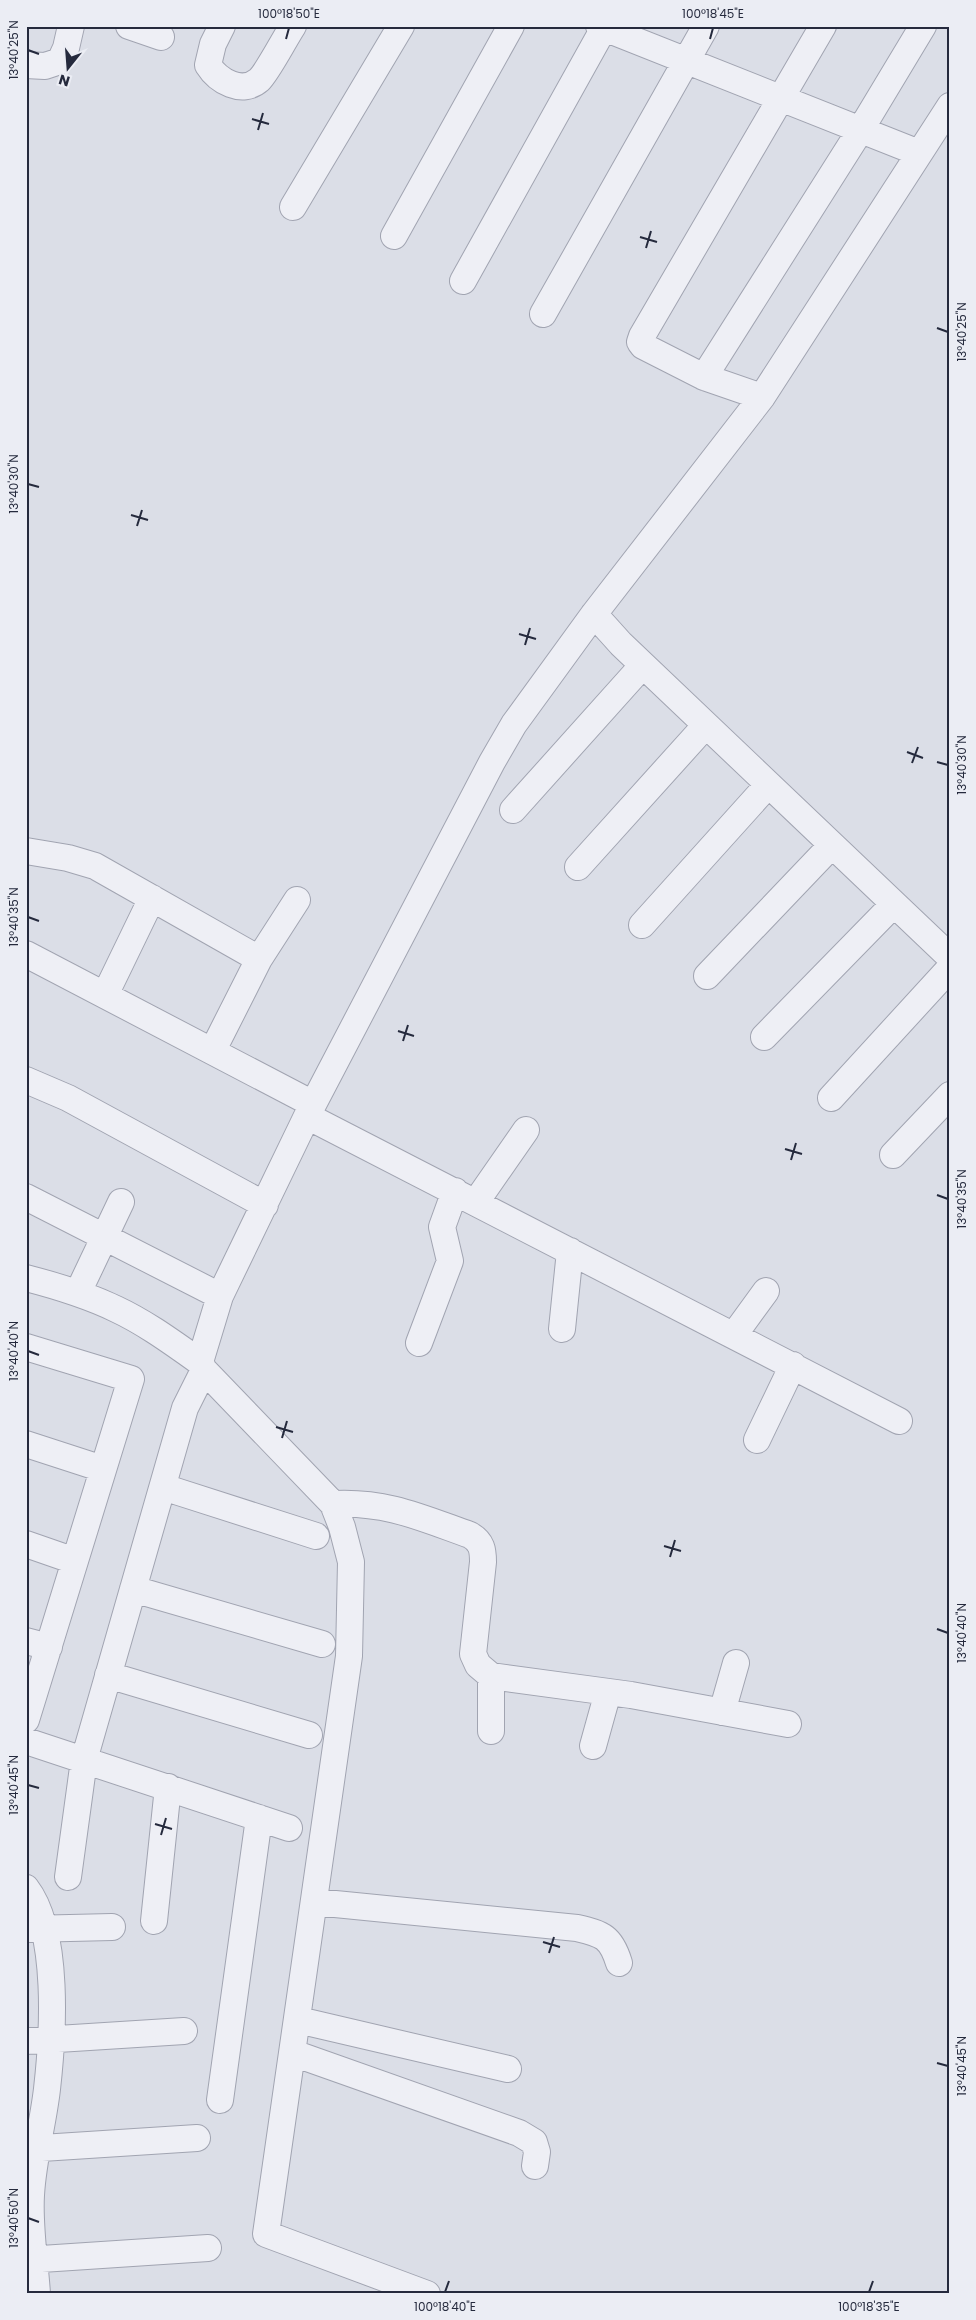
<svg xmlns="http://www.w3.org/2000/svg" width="976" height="2320" font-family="Poppins,sans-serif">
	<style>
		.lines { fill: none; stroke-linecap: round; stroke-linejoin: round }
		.minor-casing { stroke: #a1a4b1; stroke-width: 28 }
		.minor { stroke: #eeeff5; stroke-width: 26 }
		.ticks { fill: none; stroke: #252a3d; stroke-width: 2 }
		.neatline { fill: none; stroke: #252a3d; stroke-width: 2 }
		.ticks-label { font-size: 12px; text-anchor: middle; fill: #252a3d }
	</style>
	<rect width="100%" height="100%" fill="#dbdee7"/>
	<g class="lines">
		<g class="minor-casing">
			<path id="minor" d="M129 26 161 37
				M222 26 213 44 208 65C218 81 242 95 259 80 267 73 285 38 293 26
				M599 26 919 153
				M823 26 642 336 640 342 643 346 704 377 861 129 923 26
				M26 65 45 66 60 61 66 48 71 26
				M293 207 401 26
				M394 236 511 26
				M463 281 605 26
				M543 314 706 26
				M704 377 762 397
				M594 614 621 644 950 957
				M513 810 643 665
				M26 851 68 858 95 866 259 959
				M578 867 706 725
				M642 925 768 785
				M26 954 313 1104
				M707 976 832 845
				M105 995 152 898
				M764 1037 894 904
				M213 1050 259 959 297 900
				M26 1080 68 1098 265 1205
				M831 1098 950 968
				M307 1116 899 1421
				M893 1155 950 1095
				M26 1197 220 1296
				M476 1202 526 1130
				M26 1278C57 1286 87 1295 116 1309 146 1323 173 1343 200 1362L204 1370 333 1504 342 1527 351 1562 349 1656 266 2234 427 2294
				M83 1282 121 1202
				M562 1329 570 1251
				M734 1335 766 1291
				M419 1343 450 1261 442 1227 455 1191
				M26 1347 131 1379 26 1720
				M200 1362 220 1296 307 1116 492 762 514 724 594 614 762 397 950 106
				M757 1440 793 1365
				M26 1444 103 1469
				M163 1487 316 1536
				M333 1504C386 1501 422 1518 470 1535 482 1542 483 1550 483 1562L473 1654 478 1665 491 1676 631 1695 788 1724
				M26 1544 75 1561
				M133 1589 322 1644
				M26 1641 49 1647
				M108 1675 309 1735
				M491 1676V1731
				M722 1712 736 1663
				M26 1741 289 1828
				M593 1746 608 1692
				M68 1877 84 1760 185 1408 204 1370
				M26 1888C60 1932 53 2036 47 2089 43 2124 33 2159 31 2195 29 2227 35 2262 37 2294
				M315 1902 577 1928C603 1934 611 1937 619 1963
				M154 1921 168 1787
				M28 1929 112 1927
				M298 2020 508 2069
				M26 2041 184 2031
				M293 2053 519 2133 534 2142 537 2152 535 2166
				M220 2100 259 1818
				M26 2149 197 2138
				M26 2260 208 2248"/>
		</g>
		<use href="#minor" class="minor"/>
	</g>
	<path class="ticks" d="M286 39 289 28M710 39 713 28M28 50 39 54M252 119 269 124M258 130 263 113M640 237 657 242M646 248 651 231M937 328 948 332M28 484 39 487M131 515 148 520M137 526 142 510M519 634 536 639M525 645 530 628M907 752 923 758M937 762 948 765M912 763 918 747M28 917 39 921M398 1031 414 1036M403 1041 408 1025M785 1149 802 1154M791 1160 796 1143M937 1195 948 1199M28 1351 39 1355M276 1427 293 1432M282 1438 287 1421M664 1546 681 1551M670 1557 675 1540M937 1629 948 1633M28 1785 39 1788M155 1824 172 1829M161 1835 166 1818M543 1942 560 1947M549 1953 554 1937M937 2063 948 2066M28 2218 39 2222M445 2292 449 2281M869 2292 873 2281"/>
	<rect width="976" height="2320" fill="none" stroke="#ebedf4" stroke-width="55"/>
	<g transform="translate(68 68) rotate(197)" stroke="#ebedf4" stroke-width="4" paint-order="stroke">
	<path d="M0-4L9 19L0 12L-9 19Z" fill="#252a3d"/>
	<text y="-8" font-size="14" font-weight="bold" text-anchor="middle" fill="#252a3d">N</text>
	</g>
	<rect x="28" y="28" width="920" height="2264" class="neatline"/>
	<g class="ticks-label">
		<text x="289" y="18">100°18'50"E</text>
		<text x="713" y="18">100°18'45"E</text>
		<text transform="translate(14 50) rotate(-90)" y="4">13°40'25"N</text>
		<text transform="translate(962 332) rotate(-90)" y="4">13°40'25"N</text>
		<text transform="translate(14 484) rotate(-90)" y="4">13°40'30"N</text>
		<text transform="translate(962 765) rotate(-90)" y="4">13°40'30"N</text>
		<text transform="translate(14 917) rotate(-90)" y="4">13°40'35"N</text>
		<text transform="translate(962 1199) rotate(-90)" y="4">13°40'35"N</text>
		<text transform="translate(14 1351) rotate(-90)" y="4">13°40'40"N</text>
		<text transform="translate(962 1633) rotate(-90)" y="4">13°40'40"N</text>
		<text transform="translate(14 1785) rotate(-90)" y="4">13°40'45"N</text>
		<text transform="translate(962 2066) rotate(-90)" y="4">13°40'45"N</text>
		<text transform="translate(14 2218) rotate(-90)" y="4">13°40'50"N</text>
		<text x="445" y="2311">100°18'40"E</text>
		<text x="869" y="2311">100°18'35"E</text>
	</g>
</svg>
